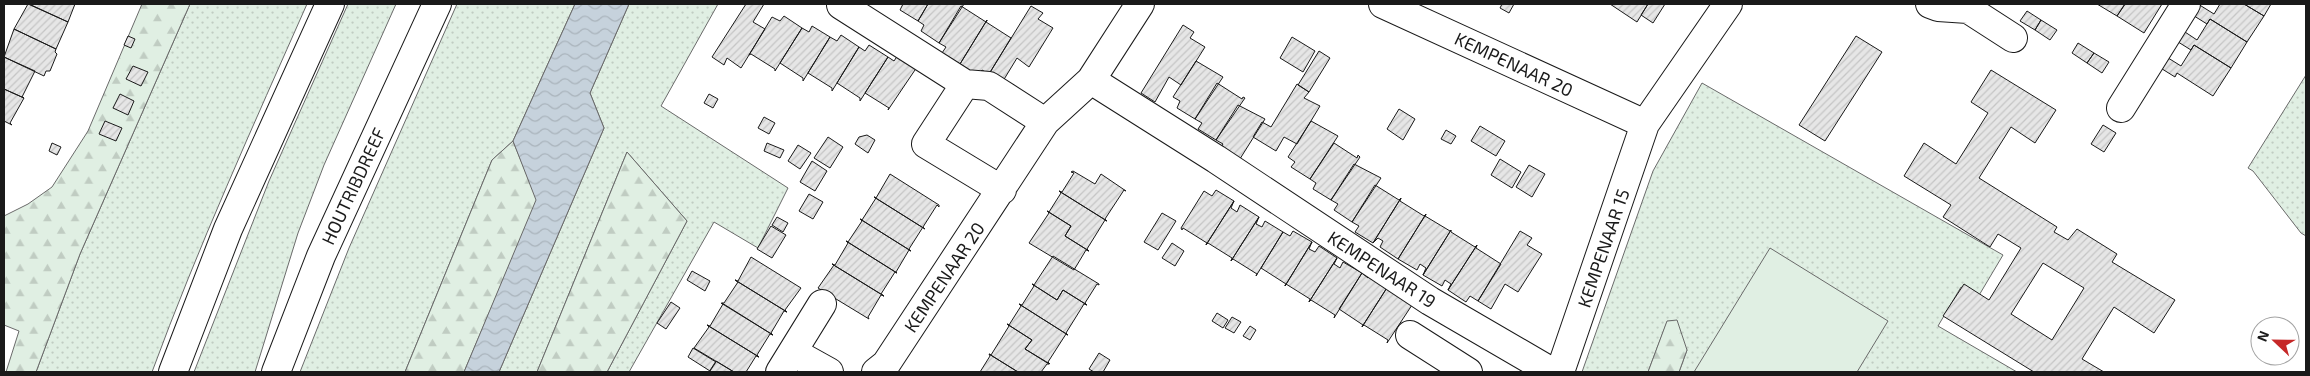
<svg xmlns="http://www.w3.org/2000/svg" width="2310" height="376" font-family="'Exo 2',sans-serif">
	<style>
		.grass { fill: url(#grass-dots); stroke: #6a6a6a }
		.forest { fill: url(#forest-firs); stroke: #6a6a6a }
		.pitch { fill: #e0efe3; stroke: #6a6a6a }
		.water { fill: url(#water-waves); stroke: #6a6a6a }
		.building { fill: url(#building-hatch); stroke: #1a1a1a; fill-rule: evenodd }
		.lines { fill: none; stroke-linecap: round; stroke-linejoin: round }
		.minor-casing { stroke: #1a1a1a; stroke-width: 30 }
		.major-casing { stroke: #1a1a1a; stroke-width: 30 }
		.minor { stroke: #fff; stroke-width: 28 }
		.major { stroke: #fff; stroke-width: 28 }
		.labels { text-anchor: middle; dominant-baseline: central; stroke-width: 4; stroke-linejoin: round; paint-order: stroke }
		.street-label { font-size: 18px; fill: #1a1a1a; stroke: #fff }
	</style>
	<defs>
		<pattern id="grass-dots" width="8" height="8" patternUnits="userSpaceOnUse" patternTransform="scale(1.25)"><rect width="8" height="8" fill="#e0efe3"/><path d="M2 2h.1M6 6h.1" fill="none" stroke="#c0ccc2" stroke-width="1.8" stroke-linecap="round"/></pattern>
		<pattern id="forest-firs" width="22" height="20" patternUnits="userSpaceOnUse" patternTransform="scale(1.25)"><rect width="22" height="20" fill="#e0efe3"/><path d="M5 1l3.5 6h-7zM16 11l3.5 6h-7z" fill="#c0ccc2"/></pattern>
		<pattern id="water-waves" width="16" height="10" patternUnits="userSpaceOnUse" patternTransform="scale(1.25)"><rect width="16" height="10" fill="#c6d2dc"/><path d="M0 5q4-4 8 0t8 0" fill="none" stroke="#aab4bc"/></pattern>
		<pattern id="building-hatch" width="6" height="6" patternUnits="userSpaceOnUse" patternTransform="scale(1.25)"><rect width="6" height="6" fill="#e6e6e6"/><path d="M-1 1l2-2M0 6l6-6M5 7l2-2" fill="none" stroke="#c5c5c5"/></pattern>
	</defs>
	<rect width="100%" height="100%" fill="#fff"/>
	<path class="grass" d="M190 4H307C253 126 198 247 152 372H36L80 254Z
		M348 4H396L324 165 298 233 255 372H194L269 181Z
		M457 4H575L513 141 492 160 405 372H300L349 248Z
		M629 4H718L661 106 788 188 758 248 714 222 629 372H607L687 221 627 152 537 372H499L604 128 590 93Z
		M2306 75V236L2301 233 2253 171 2248 168Z
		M1702 83 2003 255 1978 297 1961 287 1938 326 2017 372H1679L1687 350 1667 322 1648 372H1582L1653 171Z"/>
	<path class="forest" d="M142 4H190L80 254 36 372H6L19 331 4 325V216L28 204 52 187 88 131Z
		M513 141 537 200 464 372H405L492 160Z
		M627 152 687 221 607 372H537Z
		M1677 320 1687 350 1679 372H1648L1667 321Z"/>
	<path class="pitch" d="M1770 248 1888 321 1857 372H1694Z"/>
	<path class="water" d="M575 4H629L590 93 604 128 499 372H464L536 200 513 141Z"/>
	<path class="building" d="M28 4 68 22 56 49 14 29Z
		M29 4H75L68 22Z
		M746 4H764L753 22 765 29 741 68 727 58 724 65 712 57Z
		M903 4H928L918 21 900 10Z
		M928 4H964L939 43 921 31 924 25 918 21Z
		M1502 4H1514L1509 13 1500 8Z
		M1610 4H1648L1637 22Z
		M1648 4H1665L1653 23 1641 15Z
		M2097 4H2125L2117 16Z
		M2125 4H2162L2144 33 2117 16Z
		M2198 4 2214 14 2220 4H2244L2264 16 2247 42 2210 19 2207 24 2191 14Z
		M2244 4H2271L2264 16Z
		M961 6 986 22 987 20 960 64 942 53 946 47 939 43Z
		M1031 6 1043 13 1038 19 1053 28 1029 67 1017 58 1003 81 989 74Z
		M2027 11 2041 20 2035 30 2020 21Z
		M784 16 802 28 775 71V69L751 54 749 55 772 17 780 21Z
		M2210 19 2247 42 2231 68 2194 45 2191 50 2175 40 2182 30 2197 40Z
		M987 20 986 22 1011 38 989 74 982 70 978 76 960 64Z
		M2041 20 2057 30 2050 40 2035 30Z
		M1183 25 1194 32 1190 38 1205 47 1181 85 1169 77 1155 102 1141 93Z
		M812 26 830 37 803 81V78L780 63 802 28 809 32Z
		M14 29 56 49 55 52 57 54 50 71H46L44 76 4 57Z
		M841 35 859 47 832 91V88L808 73 830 37 837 41Z
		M128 36 135 39 131 48 124 45Z
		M1856 36 1882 52 1825 141 1799 125Z
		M1292 37 1315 51 1303 72 1280 58Z
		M2078 43 2094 53 2087 63 2072 53Z
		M869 45 888 57 860 101V98L837 83 859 47 865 51Z
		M2194 45 2231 68 2213 96 2177 73 2175 77 2159 67 2165 56 2181 66Z
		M1319 51 1330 58 1309 92 1298 85Z
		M2094 53 2109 62 2102 73 2087 63Z
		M898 55 917 67 888 110 889 108 865 93 888 57 894 61Z
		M4 57 35 71 22 97 24 98 4 89Z
		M1196 61 1223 77 1195 119 1177 108 1180 101 1173 97Z
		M133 66 148 72 141 86 126 79Z
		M1991 70 2056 110 2035 143 2011 127 1979 178 2057 227 2054 232 2068 240 2077 229 2117 254 2112 262 2175 300 2154 333 2114 307 2082 359 2104 372H2034L1943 316 1964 284 1989 300 2021 248 1998 234 1990 247 1943 217 1951 205 1904 176 1924 143 1956 164 1988 113 1971 102ZM2043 263 2084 288 2052 340 2011 314Z
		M1217 83 1242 99 1243 97 1245 98 1216 140 1198 129 1202 123 1195 119Z
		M1297 84 1309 92 1304 98 1320 106 1297 144 1284 137 1276 151 1253 137 1262 122 1271 127Z
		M4 89 24 98 10 123 12 125 4 121Z
		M120 94 134 101 128 115 113 108Z
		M709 94 718 99 713 108 704 103Z
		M1238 105 1265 119 1238 162 1219 150 1223 144 1216 140Z
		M1399 109 1415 119 1403 140 1387 129Z
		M764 117 775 123 769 134 758 128Z
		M105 121 122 128 116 141 99 134Z
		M1311 121 1338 136 1310 179 1291 167 1295 162 1288 157Z
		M2103 125 2116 133 2104 152 2091 144Z
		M1480 126 1505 141 1496 156 1471 141Z
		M1446 130 1456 136 1451 144 1441 139Z
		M867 135 875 140 868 153 855 144 859 137Z
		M828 137 843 147 830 168 814 158Z
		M52 143 61 147 57 155 49 151Z
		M767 143 784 150 780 158 764 151Z
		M1334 143 1357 158 1358 155 1360 157 1331 200 1313 189 1316 183 1310 179Z
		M798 145 811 153 800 169 788 161Z
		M1500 159 1521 172 1512 188 1491 175Z
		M812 161 827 171 815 191 800 182Z
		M1354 164 1381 178 1352 222 1334 210 1338 204 1331 200Z
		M1529 165 1545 174 1532 197 1516 187Z
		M1073 171 1095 184 1101 174 1126 191 1124 190 1105 219 1107 221 1059 191 1062 192 1074 173 1071 172Z
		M890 174 939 205V207L937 205 923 227 925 229 874 197 876 198Z
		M1375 185 1399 200 1401 198 1373 243 1355 232 1359 226 1352 222Z
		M1216 190 1234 201 1206 245 1207 243 1183 228 1182 230 1181 228 1204 191 1212 196Z
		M1059 191 1107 221 1105 220 1087 249 1089 251 1065 236 1071 226 1047 211 1049 212 1061 193Z
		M809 194 823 202 813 219 799 211Z
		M874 197 925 229 923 227 909 249 911 251 860 219 862 220 876 198Z
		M1401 198 1400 201 1424 216 1426 214 1398 259 1380 247 1383 241 1378 238 1373 243Z
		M1234 201 1231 208 1237 212 1240 205 1259 217 1231 261 1232 258 1208 243 1206 245Z
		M1047 211 1071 226 1065 236 1089 251 1086 250 1074 270 1029 243 1049 213Z
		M1162 213 1176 221 1158 250 1144 242Z
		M1426 214 1425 216 1450 231 1451 230 1423 275 1426 268 1420 264 1417 270 1398 259Z
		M777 217 788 223 783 232 772 225Z
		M1259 217 1256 224 1262 227 1265 221 1283 232 1256 276 1257 274 1233 259 1231 261Z
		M860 219 911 251 909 250 896 272 897 273 846 241 848 242 862 221Z
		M771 226 786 235 772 258 757 249Z
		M1451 230V232L1475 247 1477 245 1448 290 1451 284 1445 280 1442 286 1423 275Z
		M1293 231 1312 242 1285 286 1286 284 1261 268 1283 232 1290 236Z
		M1520 231 1532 238 1527 245 1542 254 1518 292 1505 284 1491 309 1478 301Z
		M846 241 897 273 895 272 881 294 884 296 832 264 835 265 848 243Z
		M1312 242 1309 249 1315 252 1319 246 1337 258 1309 302 1310 299 1286 284 1285 286Z
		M1172 243 1184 251 1175 266 1162 258Z
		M1477 245 1476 248 1501 264 1478 301 1470 296 1466 302 1448 290Z
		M1053 256 1099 284V285L1097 284 1085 303 1087 305 1063 290 1057 300 1032 284 1034 285Z
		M751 257 801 288 785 310 787 312 735 280 738 281Z
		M1337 258 1334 264 1340 268 1343 262 1362 273 1334 318 1335 315 1311 300 1309 302Z
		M832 264 884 296 881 295 868 317 869 319 818 288 834 265Z
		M692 271 710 281 705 291 687 280Z
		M1372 272 1390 283 1362 327 1363 325 1339 309 1362 273 1368 278Z
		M735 280 787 312 784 311 771 333 773 335 722 303H724L738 282Z
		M1390 283 1408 295 1404 300 1412 305 1387 343 1388 340 1364 325 1362 327Z
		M1032 284 1057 300 1063 290 1087 305 1084 304 1066 333 1068 335 1019 304 1022 305 1034 286Z
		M671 302 680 308 666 329 657 323Z
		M721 303 773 335 770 334 757 355 759 357 707 325 710 326 723 304Z
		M1019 304 1068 335 1066 334 1048 362 1050 364 1025 349 1032 340 1007 324 1009 325 1021 306Z
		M1217 313 1228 320 1223 328 1212 321Z
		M1232 317 1241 322 1234 333 1225 328Z
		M1007 324 1032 340 1025 349 1049 364H1047L1041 372H1018L989 354 991 355 1009 326Z
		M707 325 759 357 756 356 746 372H734L694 348 709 327Z
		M1250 326 1256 330 1250 340 1243 336Z
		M693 348 716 362 710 371 688 357Z
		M1099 353 1110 360 1103 372H1094L1089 369Z
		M989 354 1018 372H980L990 356Z
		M716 361 734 372H709Z"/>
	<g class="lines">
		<g class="minor-casing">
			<path id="minor" d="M1383 4 1645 124
				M1930 4 1938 7 1968 9 2013 38
				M841 5 965 84 989 86 1045 122
				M1091 80 1216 159 1430 301 1552 372
				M965 84 926 144 1002 190
				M2121 108 2186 4
				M1410 335 1468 372
				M793 352 829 372
				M780 372 822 304
				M876 372 886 364 1045 122 1091 80 1140 4
				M1560 372 1645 124 1728 4"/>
		</g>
		<g class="major-casing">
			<path id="major" d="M173 372 228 229 330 4
				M276 372 321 256 437 4"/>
		</g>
		<use href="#minor" class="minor"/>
		<use href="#major" class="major"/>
	</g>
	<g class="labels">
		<g class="street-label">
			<text transform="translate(1514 64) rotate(25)">KEMPENAAR 20</text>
			<text transform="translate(353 186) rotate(-65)">HOUTRIBDREEF</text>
			<text transform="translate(1603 248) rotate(-71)">KEMPENAAR 15</text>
			<text transform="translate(1382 269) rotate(33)">KEMPENAAR 19</text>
			<text transform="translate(944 277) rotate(-56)">KEMPENAAR 20</text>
		</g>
	</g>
	<rect width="2310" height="376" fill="none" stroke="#1a1a1a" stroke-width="10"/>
	<g transform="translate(2275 341) rotate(292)"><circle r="24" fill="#ffffff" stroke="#a3a3a3"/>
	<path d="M0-4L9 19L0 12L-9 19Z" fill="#c62828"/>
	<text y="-8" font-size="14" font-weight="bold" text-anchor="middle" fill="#1a1a1a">N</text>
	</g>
</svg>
